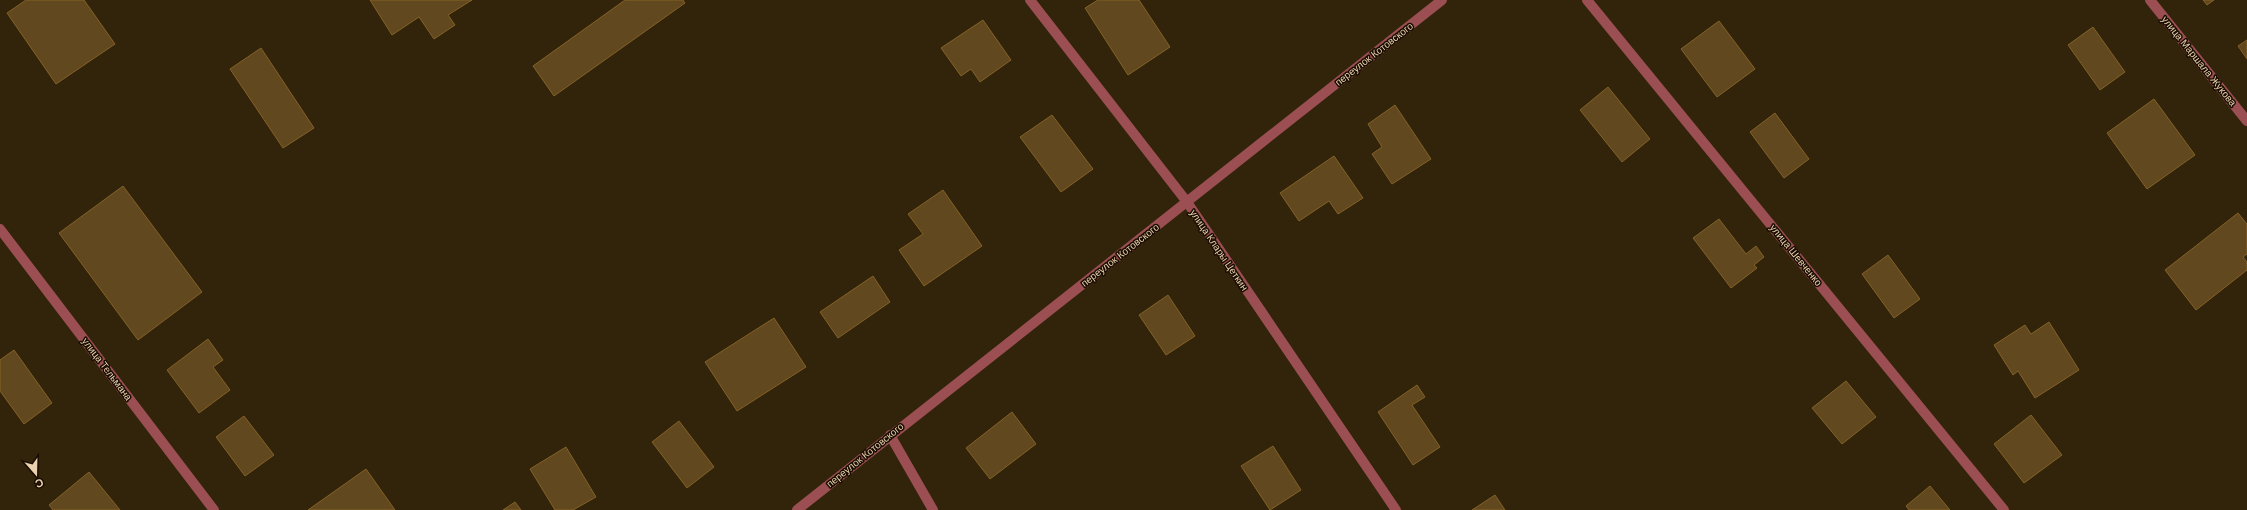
<svg xmlns="http://www.w3.org/2000/svg" width="2247" height="510" font-family="'DM Sans',sans-serif">
	<style>
		.building { fill: #62481e; stroke: #846227 }
		.lines { fill: none; stroke-linecap: round; stroke-linejoin: round }
		.minor { stroke: #9c4f53; stroke-width: 10 }
		.labels { text-anchor: middle; dominant-baseline: central; stroke-width: 3; stroke-linejoin: round; paint-order: stroke }
		.street-label { font-size: 10px; fill: #ead2ae; stroke: #190c00 }
	</style>
	<rect width="100%" height="100%" fill="#32230b"/>
	<path class="building" d="M26 0H84L115 44 56 84 7 13Z
		M370 0H472L448 15 455 25 434 39 419 17 392 35Z
		M625 0H683L685 3 554 96 533 66Z
		M1098 0H1139L1170 47 1128 75 1085 8Z
		M2203 0H2214L2207 5Z
		M983 20 1011 60 980 82 971 69 961 76 941 48Z
		M1719 21 1755 69 1717 97 1681 49Z
		M2093 27 2125 72 2100 90 2068 45Z
		M2247 40V59L2238 46Z
		M261 48 314 128 283 148 230 69Z
		M1608 87 1650 139 1622 162 1580 110Z
		M2154 99 2195 155 2147 189 2107 133Z
		M1395 105 1431 159 1392 184 1372 154 1382 147 1368 124Z
		M1775 113 1809 159 1784 178 1750 132Z
		M1052 115 1093 169 1061 192 1020 137Z
		M1334 156 1363 198 1338 214 1329 201 1299 221 1280 193Z
		M123 186 202 292 138 340 59 233Z
		M943 190 982 246 924 286 899 250 923 234 908 214Z
		M2238 213 2247 224V254L2243 257 2247 262V270L2196 310 2165 270Z
		M1719 219 1746 254 1756 246 1764 257 1754 265 1757 268 1731 288 1693 238Z
		M1888 255 1920 299 1894 318 1862 274Z
		M873 276 890 302 838 338 820 312Z
		M1168 295 1195 336 1166 355 1139 315Z
		M774 318 806 367 737 411 705 362Z
		M2049 322 2079 370 2035 398 2018 371 2013 375 1994 345 2025 325 2031 334Z
		M208 339 223 360 213 367 230 390 199 413 167 370Z
		M14 350 52 403 24 424 0 391V360Z
		M1846 381 1876 417 1842 444 1812 408Z
		M1417 385 1425 397 1412 405 1440 447 1413 465 1378 412Z
		M1012 412 1036 444 990 479 966 448Z
		M2031 415 2062 455 2024 483 1994 444Z
		M244 416 274 455 245 476 216 437Z
		M679 421 714 467 687 488 652 442Z
		M1273 446 1301 490 1270 510 1241 466Z
		M566 447 596 497 573 510H555L530 469Z
		M366 469 395 510H308Z
		M89 472 120 510H53L49 505Z
		M1930 486 1950 510H1909L1906 506Z
		M1495 495 1505 510H1472Z
		M515 502 521 510H503Z"/>
	<g class="lines">
		<path class="minor" d="M1030 0 1187 202 1396 510
			M1587 0 2004 510
			M2150 0 2247 121
			M0 229 214 510
			M890 435 933 510
			M797 510 1442 0"/>
	</g>
	<g class="labels">
		<g class="street-label">
			<text transform="translate(1374 54) rotate(-38)">переулок Котовского</text>
			<text transform="translate(2199 61) rotate(51)">улица Маршала Жукова</text>
			<text transform="translate(1219 250) rotate(56)">улица Клары Цеткин</text>
			<text transform="translate(1120 255) rotate(-38)">переулок Котовского</text>
			<text transform="translate(1796 255) rotate(51)">улица Шевченко</text>
			<text transform="translate(107 369) rotate(53)">улица Тельмана</text>
			<text transform="translate(865 455) rotate(-39)">переулок Котовского</text>
		</g>
	</g>
	<g transform="translate(36 474) rotate(160)" stroke="#190c00" stroke-width="3" paint-order="stroke">
	<path d="M0-3L7 15L0 10L-7 15Z" fill="#ead2ae"/>
	<text y="-6" font-size="11" font-weight="bold" text-anchor="middle" fill="#ead2ae">С</text>
	</g>
</svg>
